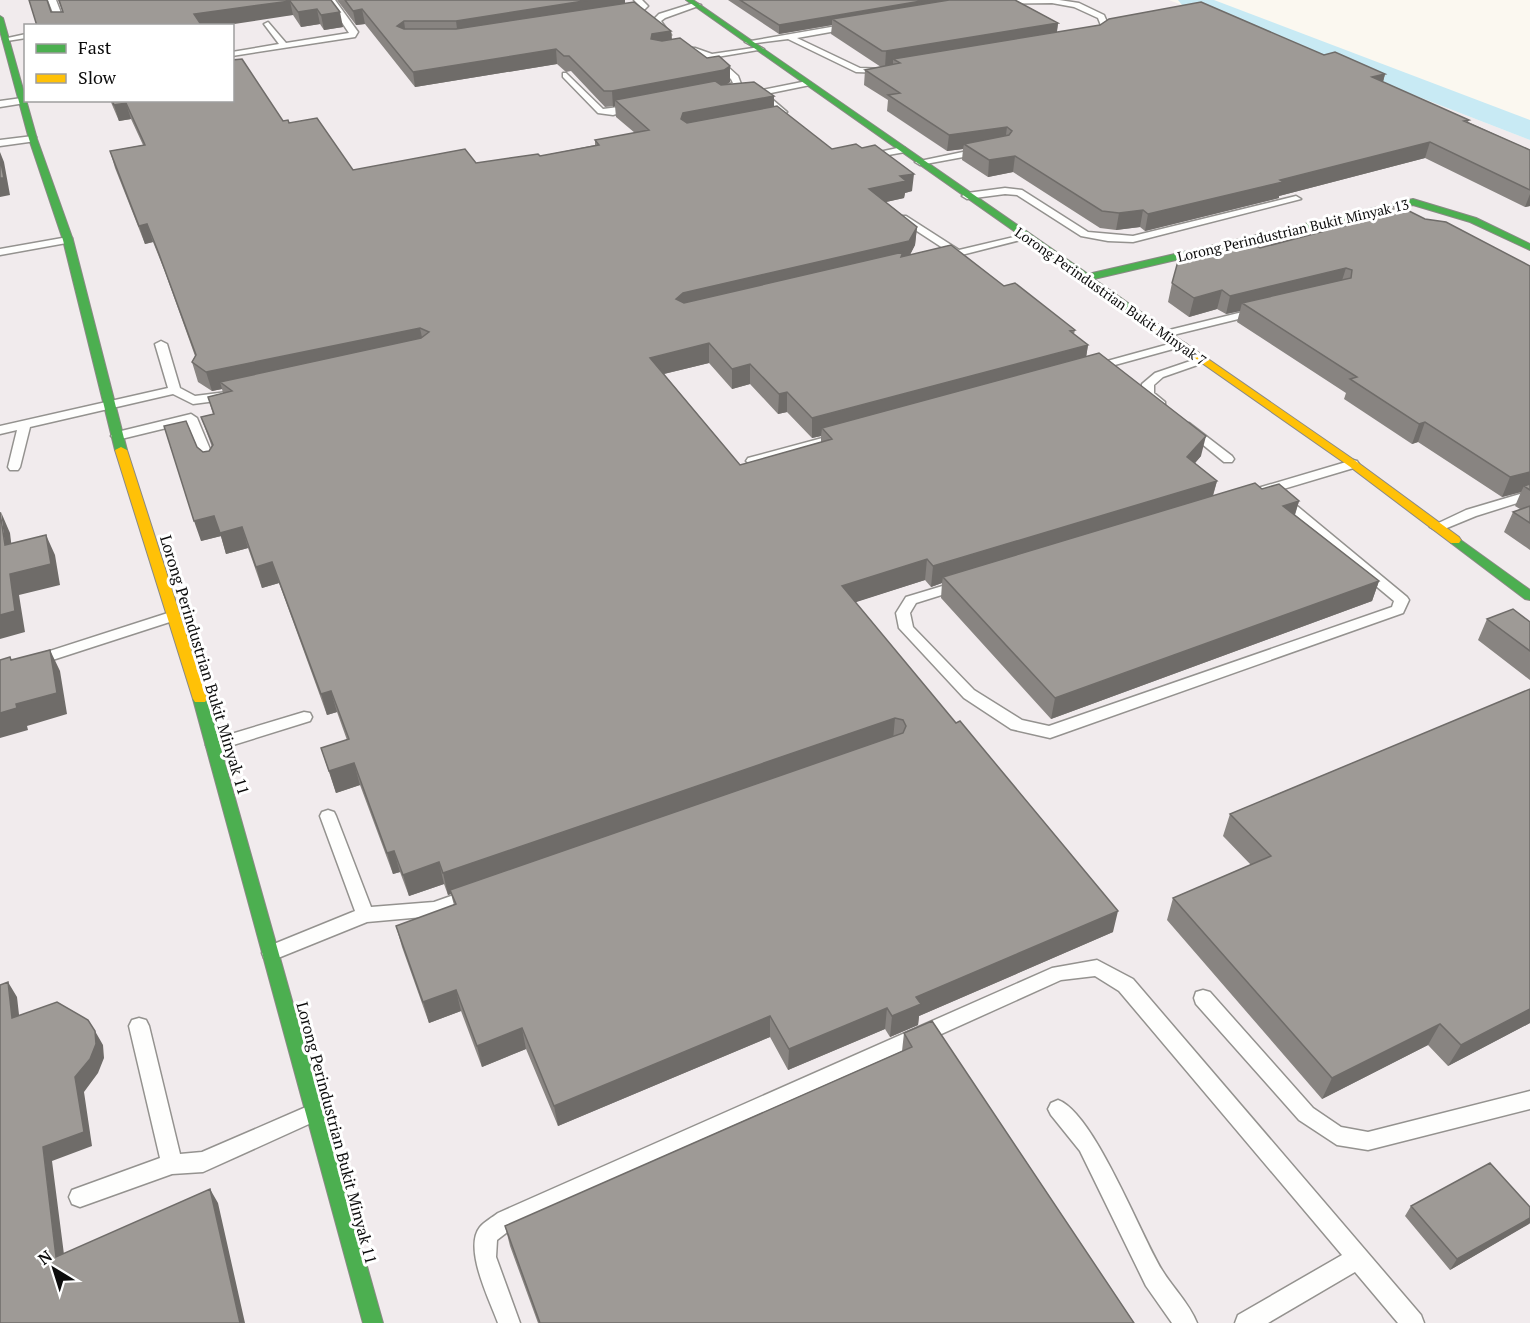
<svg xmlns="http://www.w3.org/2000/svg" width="1530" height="1323" font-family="'PT Serif',serif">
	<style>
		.industrial { fill: #f1ebed; fill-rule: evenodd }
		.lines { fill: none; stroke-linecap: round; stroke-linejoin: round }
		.river { fill: #c8eaf4; fill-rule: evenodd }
		.lane-casing { stroke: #94928f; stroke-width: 3 }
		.fast-casing { stroke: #8a8985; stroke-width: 2 }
		.slow-casing { stroke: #8a8985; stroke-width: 2 }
		.lane { fill: #fefefd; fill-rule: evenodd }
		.fast { fill: #4caf50; fill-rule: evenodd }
		.slow { fill: #ffc107; fill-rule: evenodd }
		.wall { fill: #888481; fill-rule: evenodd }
		.shaded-wall { fill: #6f6c69 }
		.building { fill: #9e9a96; stroke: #6f6c69; stroke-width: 1.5 }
		.labels { text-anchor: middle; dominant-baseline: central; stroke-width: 6; stroke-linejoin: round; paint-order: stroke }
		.far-street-label { font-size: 14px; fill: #0c0c0c; stroke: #fff }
		.street-label { font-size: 16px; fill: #0c0c0c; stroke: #fff }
	</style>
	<rect width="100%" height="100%" fill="#fbf8f0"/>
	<path class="industrial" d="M0 0H1169L1530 140V1323H0ZM26 26H232V100H26Z"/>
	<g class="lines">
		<path class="river" d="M1178 0H1214L1530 120V140L1182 5Z"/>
		<g class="lane-casing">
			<path id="lane" d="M48 0H56L66 26H58Z
				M327 0H335L358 32 355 37 232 56V52L279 44 264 24 268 22 286 43 349 33Z
				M634 0H642L648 6 640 14 621 16V12L635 10 640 6Z
				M986 0H1059L1079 3 1104 15 1110 29 1097 37 885 73 856 72 788 39 749 44 745 42ZM1052 3 1074 7 1098 18 1102 28 1095 33 885 69 860 68 797 38 987 4Z
				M694 3 701 5 665 18 661 21 671 35 664 37 654 19 659 14Z
				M26 34V38L7 41 3 39Z
				M677 47 695 48 712 54 760 47 764 49 717 57 738 76 741 84C735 91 727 94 717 93V89L733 83 731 79C706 56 708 56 674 51L673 49Z
				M566 73 603 109 634 105 638 108 613 115 598 113 563 77V73Z
				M807 81 811 83 810 85 766 94 787 112 778 121H772L771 119 778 112 757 95V91Z
				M22 98 26 100 25 103 0 107V101Z
				M33 136 36 137V141L0 146V140Z
				M902 147 905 148V152L866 159 861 156Z
				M982 148 985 149V153L920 165 915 162Z
				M1005 188 1022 190 1088 232 1133 236 1296 196 1301 199 1133 242 1108 241 1081 236 1017 195 1005 194 967 199 962 196 967 193Z
				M900 216H906L959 250 1027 234 1032 237 942 260 937 257 938 255 949 252 900 220Z
				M68 237 72 238V242L0 255V249Z
				M1259 308 1263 309V313L1165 337 1159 334 1161 332Z
				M161 341 167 344 180 388 195 396 227 392 231 393V399L193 404 173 394 30 427 20 467 18 470H10L8 467 17 430 0 434V426L168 388 155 344Z
				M1180 341 1186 344 1184 346 1093 371 1087 368 1089 366Z
				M1202 357 1208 360 1206 362 1163 377 1154 385V393L1165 402V408H1157L1142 394V384L1155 373Z
				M191 414 197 418 217 466 215 469 211 470 205 466 187 423 117 440 111 436 113 433Z
				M1189 423 1232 456 1234 459 1232 462H1224L1185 430 1183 427Z
				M841 433 847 437 845 440 752 465 746 461 748 458Z
				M1353 460 1357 461 1359 464 1357 467 1263 495 1256 491 1258 488Z
				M1530 491V499L1476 516 1442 530 1437 531 1430 527 1466 510Z
				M1280 495 1285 496 1407 597 1409 600 1403 613 1050 738 1011 729 964 698 899 628 896 613 906 597 959 581 964 582 966 585 964 588 916 603 910 613 913 627 974 690 1022 720 1049 726 1392 607 1394 601 1275 502 1273 499 1275 496Z
				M174 611 181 616 179 619 0 677V667Z
				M304 712 310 713 312 717 310 721 214 751 208 749 206 745 208 741Z
				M328 810 334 812 336 816 371 907 434 902 471 889 477 891 480 896 477 901 434 916 367 922 278 958 271 961 264 958 262 953 264 948 355 911 320 816 322 812Z
				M1097 960 1133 979 1421 1315 1424 1323H1398L1355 1272 1268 1323H1235L1238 1315 1342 1255 1119 991 1095 976 1061 980 514 1227 497 1240 496 1257 520 1323H498C490 1301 463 1248 480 1227 484 1222 493 1217 498 1213L1052 968Z
				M1203 990 1210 992 1313 1108 1341 1127 1368 1132 1530 1091V1109L1368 1150 1337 1145 1299 1120 1196 1004 1194 998 1196 992Z
				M139 1018 146 1020 149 1026 180 1154 202 1152 313 1104 320 1107 323 1113 320 1119 203 1172 172 1174 80 1207 72 1204 69 1197 72 1190 160 1158 129 1026 132 1020Z
				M1058 1100C1094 1113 1140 1234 1162 1270 1173 1288 1189 1303 1197 1323H1172L1146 1286 1080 1151 1051 1115 1048 1109 1051 1103Z"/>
		</g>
		<g class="fast-casing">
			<path id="fast" d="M686 0H693L1088 274 1413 199 1476 218 1530 244V250L1470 222 1413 205 1094 279 1158 324 1153 327 1149 326Z
				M0 16 3 18 37 139 73 240 127 450 125 452 121 453 115 450 63 240 29 139 0 31Z
				M1455 536 1530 590V600L1525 599 1451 543 1449 540 1451 537Z
				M200 694 207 699 383 1323H363L193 699Z"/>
		</g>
		<g class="slow-casing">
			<path id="slow" d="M1153 321 1357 462 1459 537 1461 540 1459 543H1451L1349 466 1149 326 1148 324Z
				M121 447 127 450 207 699 205 702H195L193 699 115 450Z"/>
		</g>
		<use href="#lane" class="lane"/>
		<use href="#fast" class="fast"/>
		<use href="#slow" class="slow"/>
	</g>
	<path class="wall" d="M58 0H331L343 27 324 30 320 24 301 27 293 15 37 26 51 12H63Z
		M337 0H625V3L671 31 672 39 730 82 726 85 774 96V107L832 149 912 191 905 193 904 198 886 202 917 227 915 245 910 254 1004 286 1075 330 1074 334 1088 345 1086 357 1201 456 1195 463 1217 481 1213 496 1262 489 1299 501 1295 515 1379 581 1372 601 1051 719 941 598 942 583 931 587 925 580 855 602 1113 932 919 1016 918 1025 890 1037 885 1029 788 1070 770 1037 558 1126 526 1049 482 1067 461 1011 429 1023 402 947 396 926 454 905 451 894 448 895 444 884 409 896 400 872 393 874 360 785 336 793 321 748 347 740 337 712 327 715 279 583 262 588 248 548 226 554 221 536 201 541 197 447 203 452 209 451 212 447 201 417 213 414 208 397 223 393 222 389 212 391 198 382 192 362 195 356 165 272 153 242 145 244 115 168 110 151 143 145 131 119 119 121 110 100H232L289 123 353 170 476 163 540 156 595 145V140L635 133 616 117 615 106 605 107 571 71 566 72 557 64 415 87 365 24 356 25ZM709 363 732 389 750 384 778 414 787 412 812 438 821 436V442L740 465 664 374Z
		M728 0H1015L1058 23 1057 32 1324 55 1385 74 1383 82 1469 120 1468 122 1530 150V206L1525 207 1425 158 1279 196V198L1145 231 1140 227 1116 230 1100 228 1013 172 988 177 962 160 963 149 947 151 887 111 888 100 864 85 865 70 881 67 831 34 832 25 779 34Z
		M1346 218 1425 219 1530 266V550L1504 532 1513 512 1520 509 1515 506 1521 492 1502 497 1418 442 1412 444 1344 399 1346 393 1237 322 1240 311 1226 314 1217 309 1189 317 1168 302 1172 283 1260 248 1344 226Z
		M1487 619 1530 622V680L1478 640Z
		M1530 689V1023L1448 1066 1428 1045 1322 1099 1167 920 1173 898 1251 865 1223 836 1230 814Z
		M904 1033 1134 1323H538L510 1246 505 1226 902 1051Z
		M1411 1206 1530 1207V1223L1450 1270 1405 1216Z"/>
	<path class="shaded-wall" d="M590 0H625V9L458 36 456 21Z
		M927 0H973L832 19V25L779 34V25Z
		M290 1 293 15 221 26H197L194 14Z
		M317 9 320 24 301 27 298 12Z
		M362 9 365 24 356 25 353 11Z
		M340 12 343 27 324 30 321 15Z
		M404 21 406 36 397 26Z
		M1058 23 1056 37 900 63 893 59V65L885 67 886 51Z
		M671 31 672 46 651 39 652 34Z
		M556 49 557 64 415 87 413 72Z
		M730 66V82L724 86 615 100V106L613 107 612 91Z
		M1385 74 1381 89 1372 77Z
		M774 96V112L684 130 681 119 683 113Z
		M126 103 131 119 119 121 114 105Z
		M1007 127 1005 142 964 144 963 149 947 151 949 135Z
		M1430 142 1425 158 1279 196V198L1145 231 1148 214Z
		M0 152 4 162 10 195 0 197Z
		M1015 156 1013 172 988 177 989 160Z
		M914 174 912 191 905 193 904 198 868 206 869 189 900 176Z
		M1530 194V206L1525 207Z
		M1143 210 1140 227 1116 230 1119 213Z
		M147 224 153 242 145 244 139 226Z
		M917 227 915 245 908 259 677 318 676 299 683 293Z
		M1346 268 1340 287 1242 303 1240 311 1226 314 1230 296Z
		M1222 290 1217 309 1189 317 1194 298Z
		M420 328 424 347 220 382 222 389 212 391 206 372Z
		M709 343V363L651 377 650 358Z
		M1088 345 1085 364 822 428 821 436 812 438V418Z
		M750 364V384L732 389V369Z
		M787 392V412L778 414 779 394Z
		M1425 422 1418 442 1412 444 1419 424Z
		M1206 436 1201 456 1183 477 1187 457Z
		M1530 472V490L1524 486 1521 492 1502 497 1510 477Z
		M1217 481 1211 501 943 577 942 583 931 587 933 566Z
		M1299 501 1293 520 1283 506Z
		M1 512 10 533 14 566 5 545Z
		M214 516 221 536 201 541 194 521Z
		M242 527 248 548 226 554 220 533Z
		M46 535 55 555 60 585 19 595 25 632 0 639V615L10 574Z
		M927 559 925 580 841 607 842 586Z
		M272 562 279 583 262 588 256 567Z
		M1379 581 1372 601 1051 719 1055 698Z
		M50 650 60 671 67 714 27 726 28 730 0 738V713L16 704Z
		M331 691 337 712 327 715 321 694Z
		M895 718 893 740 450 890 451 894 448 895 443 873Z
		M354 763 360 785 336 793 329 771Z
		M394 851 400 872 393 874 387 853Z
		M439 862 444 884 409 896 403 875Z
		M1118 911 1113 932 919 1016 918 1025 890 1037 892 1016 916 997Z
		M8 982 17 997 21 1032 12 1018Z
		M456 990 461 1011 429 1023 423 1002Z
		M887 1008 885 1029 788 1070 789 1049Z
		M1530 1009V1023L1448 1066 1461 1045Z
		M770 1016V1037L558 1126 554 1106Z
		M1440 1024 1428 1045 1322 1099 1332 1078Z
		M522 1028 526 1049 482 1067 477 1046Z
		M95 1031 103 1045 104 1058 98 1073 84 1092 92 1146 52 1161 66 1270 56 1257 43 1147Z
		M210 1189 218 1203 245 1323H240Z
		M1530 1218V1223L1529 1224 1450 1270 1457 1259Z"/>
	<path class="building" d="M29 0H47L51 12H63L59 0H331L340 12 321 15 317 9 298 12 290 1 194 14 202 26H37Z
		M345 0H590L456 21H404L397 26 404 29H456L634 2 671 31 652 34 651 39 662 41 680 38 707 58 719 56 730 66 724 70 612 91H604L569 56H564L556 49 413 72 362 9 353 11Z
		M740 0H927L779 25Z
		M949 0H1015L1058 23 886 51H882L832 19Z
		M1201 2 1324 55 1335 52 1385 74 1372 77 1469 120 1464 121 1530 150V190L1430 142 1280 180 1283 182 1148 214 1143 210 1119 213 1102 211 1015 156 989 160 964 144 1009 135 1012 131 1007 127 949 135 888 95 900 93 865 70 900 63 893 59 1100 25 1109 19Z
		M242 59 283 121 288 120 289 123 317 118 353 170 465 149 476 163 538 154 540 156 599 145 595 140 649 130 615 100 715 81 721 85 754 82 774 96 683 113 681 119 687 123 777 106 832 149 856 144 862 148 875 145 914 174 900 176 906 181 869 189 917 227 909 241 683 293 676 299 684 303 903 252 901 257 951 245 1004 286 1015 283 1075 330 1070 331 1088 345 812 418 787 392 779 394 750 364 732 369 709 343 650 358 740 465 832 439 822 428 1099 353 1206 436 1187 457 1217 481 933 566 927 559 842 586 956 723 960 721 1118 911 916 997 921 1004 892 1016 887 1008 789 1049 770 1016 554 1106 522 1028 477 1046 456 990 423 1002 396 926 456 904 450 890 903 733 906 726 903 720 895 718 443 873 439 862 403 875 394 851 387 853 354 763 329 771 321 748 349 739 331 691 321 694 272 562 256 567 242 527 220 533 214 516 194 521 164 426 186 421 197 447 203 452 209 451 213 445 201 417 214 414 208 397 232 391 220 382 421 338 429 332 420 328 206 372 192 362 196 355 159 254 147 224 139 226 110 151 145 145 126 103 114 105 112 100H232V60Z
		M0 158 4 178H0Z
		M1397 205 1425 219 1446 222 1530 266V472L1510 477 1425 422 1419 424 1350 379 1357 377 1242 303 1351 278 1352 270 1346 268 1230 296 1222 290 1194 298 1172 283 1178 261 1251 242 1260 248 1355 223 1346 218Z
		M1255 483 1262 489 1279 484 1299 501 1283 506 1379 581 1055 698 943 577Z
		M1530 484V490L1524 486Z
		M1530 506V523L1513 512Z
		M0 512 5 545 46 535 51 564 10 574 15 611 0 615Z
		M1513 609 1530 622V651L1487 619Z
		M50 650 57 693 16 704 17 708 0 713V660L10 657 11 660Z
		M1530 689V1009L1461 1045 1440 1024 1332 1078 1173 898 1271 856 1230 814Z
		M8 982 12 1018 57 1002 88 1020 95 1031 96 1044 90 1059 75 1077 84 1132 43 1147 56 1257 210 1189 240 1323H0V985Z
		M932 1021 1134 1323H540L505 1226 912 1047 904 1033Z
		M1490 1163 1530 1207V1218L1457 1259 1411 1206Z"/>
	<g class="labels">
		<g class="far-street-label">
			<text transform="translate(1293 230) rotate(-13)">Lorong Perindustrian Bukit Minyak 13</text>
			<text transform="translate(1111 296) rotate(35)">Lorong Perindustrian Bukit Minyak 7</text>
		</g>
		<g class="street-label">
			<text transform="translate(205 665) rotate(73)">Lorong Perindustrian Bukit Minyak 11</text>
			<text transform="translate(337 1133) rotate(75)">Lorong Perindustrian Bukit Minyak 11</text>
		</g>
	</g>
	<rect x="24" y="24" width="210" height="78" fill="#ffffff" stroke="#9e9e9e" stroke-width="1.5"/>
	<rect x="36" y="44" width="30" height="9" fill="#4caf50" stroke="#9e9e9e" stroke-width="1.5"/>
	<text x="78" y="54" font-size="18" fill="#0c0c0c">Fast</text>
	<rect x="36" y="74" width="30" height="9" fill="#ffc107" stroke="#9e9e9e" stroke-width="1.5"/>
	<text x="78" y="84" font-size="18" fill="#0c0c0c">Slow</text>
	<g transform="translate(54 1269) rotate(322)" stroke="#ffffff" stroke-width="4.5" paint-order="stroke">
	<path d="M0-4.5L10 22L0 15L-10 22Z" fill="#0c0c0c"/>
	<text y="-9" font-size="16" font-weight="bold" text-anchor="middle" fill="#0c0c0c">N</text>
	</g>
</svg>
